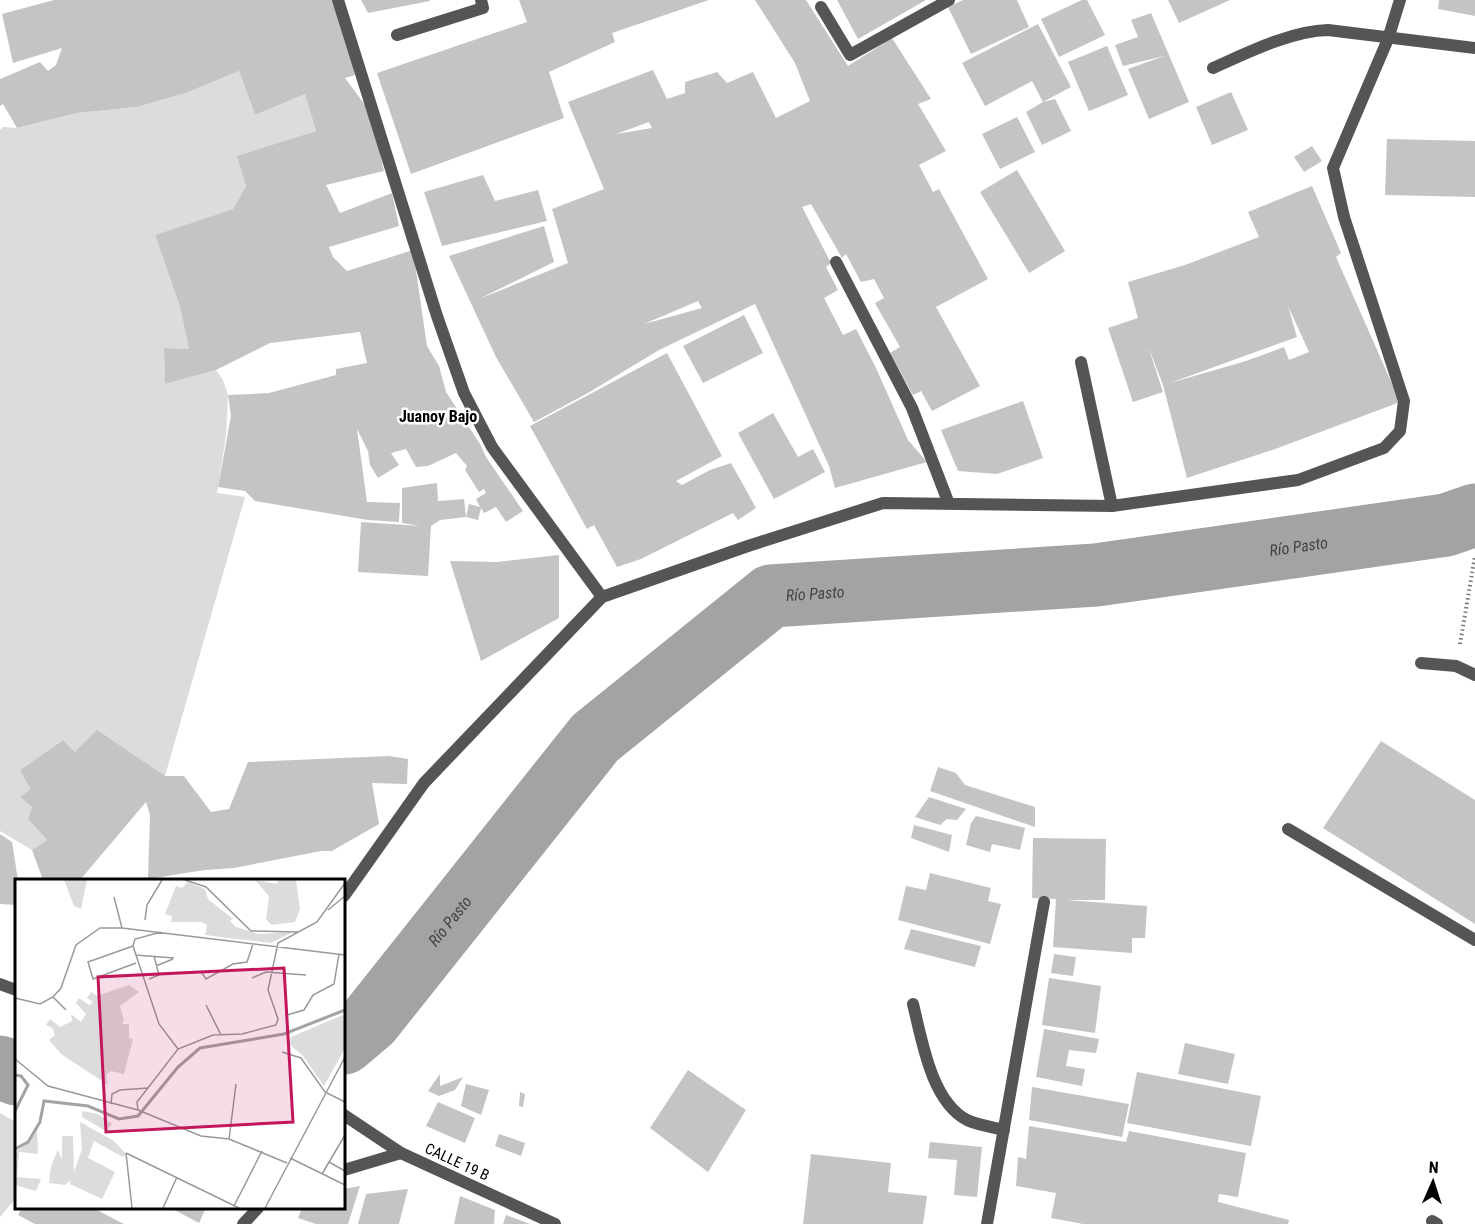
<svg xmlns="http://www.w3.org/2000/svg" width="1475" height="1224" font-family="'Roboto Condensed',sans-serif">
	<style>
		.green { fill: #dcdcdc }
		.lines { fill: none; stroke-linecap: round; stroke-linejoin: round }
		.river { stroke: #a3a3a3; stroke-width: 63 }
		.building { fill: #c4c4c4; fill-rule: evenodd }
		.path { stroke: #777; stroke-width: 4; stroke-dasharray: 1.5 3; stroke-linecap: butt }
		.service { stroke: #555; stroke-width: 12 }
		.pedestrian { stroke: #555; stroke-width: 12 }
		.minor { stroke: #555; stroke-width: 12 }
		.labels { text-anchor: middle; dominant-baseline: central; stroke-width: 5; stroke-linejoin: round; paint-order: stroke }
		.street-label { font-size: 15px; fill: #000; stroke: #fff }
		.neighbourhood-label { font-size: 16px; font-weight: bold; fill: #000; stroke: #fff }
		.water-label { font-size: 16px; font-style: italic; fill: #444; stroke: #fff }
		.inset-river { fill: none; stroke: #a3a3a3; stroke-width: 3 }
		.inset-road { fill: none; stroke: #999; stroke-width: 1.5 }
		.view { fill: #c2185b; fill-opacity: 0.15; stroke: #c2185b; stroke-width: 3 }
		.inset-edge { fill: none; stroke: #000; stroke-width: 3 }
	</style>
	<rect width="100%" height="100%" fill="#fff"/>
	<path class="green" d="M239 71 255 115 305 94 316 131 238 156 246 186 233 209 155 235 180 307 189 349 164 348 165 384 216 370 223 380 228 395 226 436 217 493 245 497 165 776 75 752 63 740 20 770 30 789 20 797 32 807 28 819 47 840 32 850 0 831V130L3 127 17 128 77 113 137 107 186 93Z
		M0 1113 16 1122V1198L0 1217Z"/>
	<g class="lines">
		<g class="river">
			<path id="s1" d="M344 1043 370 1021 595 738 771 596 1096 575 1446 525 1475 515"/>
			<path d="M0 1067 16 1074"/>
		</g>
	</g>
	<path class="building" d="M54 0H332L347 38 355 75 345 78 371 113 384 171 326 185 340 213 392 193 399 226 329 247 333 257 347 271 413 250 427 346 439 366 446 392 480 444 486 457 523 511 506 522 496 507 484 513 481 508 478 520 466 517 440 520 431 526 428 576 358 572 361 522 420 526 402 523V488L437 483 438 501 464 499 466 517 469 504 480 507 476 499 486 493 484 489 479 492 465 470 467 466 456 453 428 466 416 467 406 449 391 453 399 465 378 478 370 465 368 451 357 429 367 502 400 503 399 522 368 520 255 501 245 491 218 487 231 416 228 395 269 393 336 375V369L367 363 360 332 270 343 216 370 165 384 164 348 189 349 180 307 155 235 233 209 246 186 237 156 316 131 305 94 255 115 239 71 186 93 137 107 77 113 17 128 3 104 0 106V79L40 62 48 71 56 65 62 48 13 63 2 14Z
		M361 0H430V1L368 13Z
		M519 0H709L612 33 615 42 549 72 564 118 411 174 377 73 527 22Z
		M755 0H806L848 66 892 38 931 99 918 104 946 151 919 165 933 192 939 189 988 279 936 307 980 386 932 411 921 391 913 395 890 353 900 347 875 303 884 298 874 279 861 282 846 254 842 258 811 204 802 207 831 263 826 267 838 290 824 298 843 335 856 329 876 368 908 440 927 462 835 488 829 466 755 304 659 350 588 393 534 422 496 357 449 256 544 226 554 262 479 299 568 263 552 209 604 189 568 102 653 70 667 99 685 93V82L717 72 727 83 753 72 776 118 810 101 795 63ZM649 122 652 128 616 134ZM698 301 702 308 644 324Z
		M837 0H926L858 39Z
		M963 0H1017L1029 27 971 54 948 7Z
		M1082 0H1087L1105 35 1059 57 1041 19Z
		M1168 0H1230L1179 23Z
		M1439 0H1475V16L1438 9Z
		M1151 13 1189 102 1149 119 1128 69 1164 56 1123 66 1115 45 1138 37 1131 20Z
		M1038 24 1071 87 1043 102 1032 81 985 106 962 63Z
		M1107 46 1128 95 1089 111 1068 62Z
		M1231 92 1248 130 1212 145 1196 107Z
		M1055 99 1071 131 1042 145 1026 112 1043 102Z
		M1017 117 1035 152 1000 169 982 134Z
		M1387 139 1475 141V197L1385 195Z
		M1312 146 1322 161 1304 172 1294 157Z
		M1017 170 1065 251 1029 273 980 192Z
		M483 175 495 201 538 190 547 221 442 246 424 192Z
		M1312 186 1341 253 1336 257 1400 402 1278 448 1187 478 1163 385 1148 346 1163 392 1133 402 1108 328 1138 318 1128 282 1185 265 1259 237 1248 212ZM1288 306 1309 352 1289 360 1284 347 1246 361 1170 383 1297 337Z
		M744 315 763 353 703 383 683 346Z
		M667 353 722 456 676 481 682 485 710 470 731 463 756 508 738 520 733 513 641 559 617 567 594 525 587 529 530 426Z
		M1023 401 1043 458 997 474 958 471 941 430Z
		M773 413 798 457 813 449 825 472 774 499 738 433Z
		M559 555V618L481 661 450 561 497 562Z
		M97 730 165 776H184L211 812 229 809 248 762 389 756 408 759 407 784 372 783 379 824 332 851H321L234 868 205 870 148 879 150 815 146 802 80 880H43L32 850 47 840 28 819 32 807 20 797 30 789 20 770 63 740 75 752Z
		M1381 741 1475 800V924L1323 828Z
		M938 767 956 773 965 785 1035 807V827L930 791Z
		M929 797 966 809 957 820 947 819 940 825 915 817Z
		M976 816 1025 828 1020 850 992 844 990 852 966 845 971 823Z
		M914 825 952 835 949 852 911 838Z
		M0 834 12 842 18 880 16 905 0 904Z
		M1033 838 1106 839 1105 900H1066L1147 906 1145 938H1132V953L1053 947 1056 899 1032 898Z
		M930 873 991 888 988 901 1001 904 990 944 898 920 906 886 926 890Z
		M911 929 981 946 975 967 904 949Z
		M1054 954 1076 957 1073 976 1051 973Z
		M1049 978 1101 986 1095 1033 1042 1025Z
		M1044 1029 1099 1039 1096 1053 1069 1050 1066 1066 1085 1069 1082 1086 1036 1077Z
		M1185 1043 1235 1054 1228 1084 1178 1074Z
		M688 1070 746 1110 708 1172 650 1128Z
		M1137 1072 1261 1096 1251 1146 1127 1123Z
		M440 1074V1086L463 1077 455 1090 439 1096 428 1091Z
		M466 1084 489 1090 481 1115 461 1106Z
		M1032 1087 1129 1104 1122 1137 1029 1120Z
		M520 1092 525 1094 523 1107 519 1106Z
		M438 1102 475 1118 465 1143 426 1126Z
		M1029 1126 1126 1142 1129 1131 1246 1153 1238 1197 1219 1194 1218 1202 1289 1220 1288 1224H1083L1051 1218 1056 1193 1016 1186 1018 1157 1026 1159Z
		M499 1134 525 1143 521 1156 495 1146Z
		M930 1142 982 1147 977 1197 954 1195 957 1160 928 1158Z
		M811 1154 891 1163 888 1192 927 1196 923 1224H803Z
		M360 1186 348 1224H316L298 1218 302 1208H344V1189Z
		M408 1189 399 1224H358L366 1194Z
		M460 1196 495 1210 494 1224H454Z
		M22 1208H93L124 1224H35L18 1215Z
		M171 1208H206L199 1223Z
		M506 1215 530 1224H503Z"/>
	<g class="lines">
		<path class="path" d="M1460 644 1475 556"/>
		<path class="service" d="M1081 362 1112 506
			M1288 829 1475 940
			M913 1004C922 1040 931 1101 967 1120 978 1125 992 1127 1004 1130
			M1432 1221 1437 1224"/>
		<path class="pedestrian" d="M344 1170 401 1153
			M243 1224 258 1208"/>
		<path class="minor" d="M338 0 437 316 464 393 492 447 602 597
			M821 7 850 55 949 0
			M397 35 483 8 481 0
			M1213 68C1247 53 1290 31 1328 30L1475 48
			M836 262 912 408 949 504
			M1421 663 1456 666 1475 675
			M344 896 424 783 602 597 748 546 883 503 1112 506 1298 480 1384 448 1400 431 1404 401 1344 217 1333 168 1388 39 1400 0
			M0 984 16 990
			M344 1115 401 1153 555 1224
			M987 1224 1044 902"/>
	</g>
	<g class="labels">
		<g class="street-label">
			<text transform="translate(457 1162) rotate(25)">CALLE 19 B</text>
		</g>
		<g class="neighbourhood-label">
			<text x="438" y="416">Juanoy Bajo</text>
		</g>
		<g class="water-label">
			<text stroke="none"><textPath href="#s1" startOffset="1152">Río Pasto</textPath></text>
			<text stroke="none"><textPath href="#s1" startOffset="666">Río Pasto</textPath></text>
			<text stroke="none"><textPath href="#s1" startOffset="162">Río Pasto</textPath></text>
		</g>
	</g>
	<g transform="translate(15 879)">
		<rect width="330" height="330" fill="#fff"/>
		<path d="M49 1H72L66 30 59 27ZM240 1 262 5 263 1H281L285 30 280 43 256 46 251 40 254 17ZM173 3 190 10 193 20 218 40 215 42 221 48 243 55 278 53 256 64 190 56 192 46 186 43H156L157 37 150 35 161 7 167 9ZM114 106 124 113 105 127 109 141 107 145H114V159L118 160 109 195 96 192 91 196 93 206 46 175 34 161 40 156 37 149 31 146 35 140 45 148 57 142 56 135 66 143 71 135 61 124 64 119 74 126 78 123 72 119 76 113 82 117ZM330 135V169L309 207 288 177 274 165 276 158ZM67 232 83 235 97 245 91 252 67 238ZM65 243 99 262 111 275 108 278 79 262 73 279 100 293 87 320 55 305 56 301 50 306 34 304 36 287 43 271 47 281V257H58L59 293 67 270ZM22 251 23 275 4 273 2 298 26 300 21 312 0 306V273L14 264Z" fill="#dcdcdc"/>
		<path class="inset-river" d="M0 196 6 197 13 206 0 232M0 270 13 263 25 243 29 222 73 227 104 240 123 237 163 188 185 169 269 155 330 131"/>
		<path class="inset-road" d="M170 1 191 8 236 52 283 53M99 18 107 49M313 31 330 17M130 41 132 26 147 1M146 53 120 60 118 67 144 145 163 170M118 67 73 83 78 100 121 84M120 76 159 79M141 87 158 80M187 94 191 100 218 85 232 83 238 65M237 99 251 93 291 96M134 100 144 96 139 77M38 118 51 131M0 119 25 125 38 118 46 109 61 66 85 49H107L330 76M191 126 206 156M272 136 289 131 298 116 319 105 324 75M267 173 286 179 310 213 330 223M0 180 33 207 123 231 186 257 214 260 272 284M96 225 97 215 105 211 133 209M123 231 122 223 163 170 198 156 227 155 261 146 263 140 253 111 263 64 302 43 330 4M214 260 221 205M111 274 224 329M111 274 117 329M275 279 330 306M314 283 330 292M307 295 330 256M219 327 247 272M148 329 162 298M250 329 330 178"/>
		<path class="view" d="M269 89 278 243 91 253 83 98Z"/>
		<rect width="330" height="330" class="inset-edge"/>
	</g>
	<g transform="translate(1433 1182) rotate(3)" stroke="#ffffff" stroke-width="4.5" paint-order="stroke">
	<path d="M0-4.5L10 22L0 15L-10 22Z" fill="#000000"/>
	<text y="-9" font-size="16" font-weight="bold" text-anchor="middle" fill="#000000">N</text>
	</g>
</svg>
